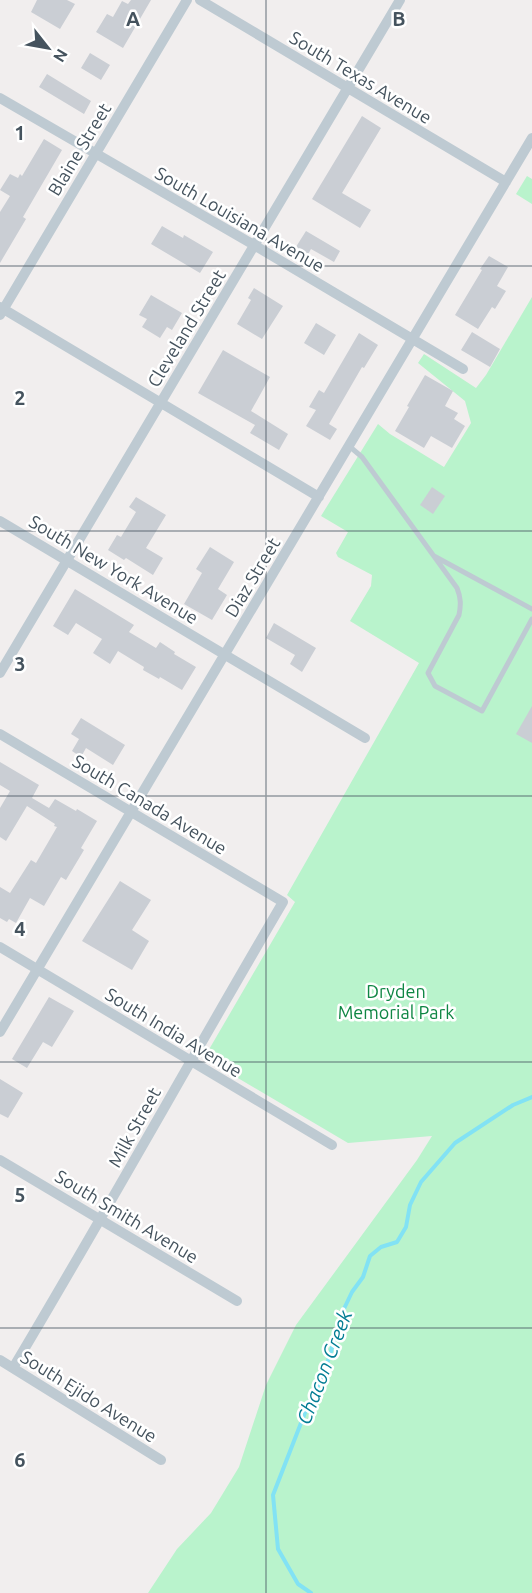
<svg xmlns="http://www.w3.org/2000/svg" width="532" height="1593" font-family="Ubuntu,sans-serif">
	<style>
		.green { fill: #b9f3cc }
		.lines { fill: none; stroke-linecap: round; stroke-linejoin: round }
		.stream { stroke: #82e2f4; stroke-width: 4 }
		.building { fill: #caced4 }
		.service { stroke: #becad2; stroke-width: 5 }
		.minor { stroke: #becad2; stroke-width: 10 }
		.grid { fill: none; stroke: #45535e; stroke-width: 1.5; stroke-opacity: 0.55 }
		.labels { text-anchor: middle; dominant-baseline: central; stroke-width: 5; stroke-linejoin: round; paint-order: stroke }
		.street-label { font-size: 18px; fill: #45535e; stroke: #fff }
		.park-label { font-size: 18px; fill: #0f8644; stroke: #fff }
		.water-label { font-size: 20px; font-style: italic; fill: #037d94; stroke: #fff }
		.grid-label { font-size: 20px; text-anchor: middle; font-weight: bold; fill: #45535e; stroke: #fff; stroke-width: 5; stroke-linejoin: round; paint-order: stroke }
	</style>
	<rect width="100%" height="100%" fill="#f1eeee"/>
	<path class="green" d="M527 176 532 179V204L516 194Z
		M532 297V1593H148L177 1549 211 1513 239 1467 266 1385 296 1325 417 1160 432 1136 348 1143 204 1058 295 902 287 895 419 663 350 621 371 586 372 575 338 557 336 553 348 532 321 516 378 424 390 434 444 467 471 423 465 401 418 363 424 354 476 388 486 375Z"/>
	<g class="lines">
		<path class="stream" d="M311 1593 298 1584 278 1549 273 1495 308 1405 321 1380 330 1355 341 1315 352 1292 363 1277 370 1256 381 1247 397 1242 406 1227 410 1205 421 1182 455 1143 513 1105 532 1097"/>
	</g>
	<path class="building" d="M37 0H67L75 4 60 29 31 12Z
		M131 0H151L123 48 96 32 107 14 113 17 122 1 128 4Z
		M90 53 110 65 101 80 81 68Z
		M47 74 91 101 84 114 39 87Z
		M362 116 381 128 342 193 371 210 360 228 312 199Z
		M44 139 62 150 23 217 26 219 0 263V212L10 196 0 190 10 174 18 178 20 174 22 176Z
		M162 226 183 238 184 235 213 252 200 273 151 244Z
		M306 231 340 251 334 262 311 249 306 258 294 250Z
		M489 256 508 267 497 286 506 291 495 309 492 307 478 329 455 315 482 270 480 269Z
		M254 288 283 306 262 339 237 324 251 300 248 298Z
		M151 295 182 313 172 330 167 327 160 338 142 327 147 319 139 315Z
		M316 323 336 335 324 355 304 343Z
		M472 332 500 349 490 367 461 350Z
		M359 333 378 345 364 368 362 367 329 424 337 429 330 440 306 426 316 410 309 407 319 390 324 393Z
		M223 350 270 377 251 411 288 434 279 450 250 433 255 425 198 393Z
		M425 375 453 391 445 406 458 413 454 419 465 426 452 448 431 436 424 448 395 431 409 407 407 406Z
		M432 487 445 496 433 514 420 505Z
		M136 497 166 515 146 548 163 558 153 575 126 558 124 560 108 550 117 535 121 537 136 512 129 507Z
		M210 547 234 562 218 589 227 595 212 620 184 604 202 573 196 569Z
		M75 589 134 625 129 632 156 648 160 642 175 652 174 654 196 667 182 690 160 677 159 679 143 670 144 667 118 651 110 664 93 653 102 639 76 623 68 635 53 626Z
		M274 623 316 648 302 672 290 664 295 655 266 638Z
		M532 706V743L516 734Z
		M81 718 125 745 113 765 86 748 81 757 72 751 79 739 71 734Z
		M0 762 39 785 32 798 49 808 55 799 76 811 77 809 97 821 81 848 84 850 66 880 61 877 44 906 30 898 16 923 9 919 7 922 0 918V887L10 893 31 860 36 863 57 827 54 826 55 824 27 806 6 841 0 837V808L10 791 0 785Z
		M120 881 151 900 132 930 149 941 132 970 82 941Z
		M49 997 74 1011 52 1047 43 1042 27 1068 12 1059Z
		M0 1079 23 1093 8 1118 0 1114Z"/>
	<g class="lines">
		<path class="service" d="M349 446 362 457 457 588C461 598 461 605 459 615L428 673 435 686 482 711 532 619
			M434 556 532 609"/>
		<path class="minor" d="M200 0 506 182
			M0 98 254 245 463 369
			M0 307 319 497
			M0 315 187 0
			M0 521 365 738
			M0 673 400 0
			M0 734 283 902C192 1057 105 1214 13 1368
			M0 947 332 1145
			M0 1032 532 138
			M0 1160 237 1301
			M0 1360 161 1460"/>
	</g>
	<path class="grid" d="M266 0V1593M0 266H532M0 531H532M0 796H532M0 1062H532M0 1328H532"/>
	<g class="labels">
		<g class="street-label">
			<text transform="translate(361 77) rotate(31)">South Texas Avenue</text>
			<text transform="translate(79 149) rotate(-59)">Blaine Street</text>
			<text transform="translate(240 219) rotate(30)">South Louisiana Avenue</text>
			<text transform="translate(186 328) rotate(-59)">Cleveland Street</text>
			<text transform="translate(114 569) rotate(31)">South New York Avenue</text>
			<text transform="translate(252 577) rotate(-59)">Diaz Street</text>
			<text transform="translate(150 804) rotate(31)">South Canada Avenue</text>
			<text transform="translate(174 1032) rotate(31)">South India Avenue</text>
			<text transform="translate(134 1127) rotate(-61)">Milk Street</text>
			<text transform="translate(127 1216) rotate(31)">South Smith Avenue</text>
			<text transform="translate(89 1396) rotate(32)">South Ejido Avenue</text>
		</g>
		<g class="park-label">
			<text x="396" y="991">Dryden<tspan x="396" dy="21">Memorial Park</tspan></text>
		</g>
		<g class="water-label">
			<text transform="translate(324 1367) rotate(-69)">Chacon Creek</text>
		</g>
	</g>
	<g class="grid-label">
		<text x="133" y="26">A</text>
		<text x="399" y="26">B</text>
		<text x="20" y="140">1</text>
		<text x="20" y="405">2</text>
		<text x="20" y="671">3</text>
		<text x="20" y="936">4</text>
		<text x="20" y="1202">5</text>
		<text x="20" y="1467">6</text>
	</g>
	<g transform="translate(48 48) rotate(121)" stroke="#ffffff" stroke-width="4.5" paint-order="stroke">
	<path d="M0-4.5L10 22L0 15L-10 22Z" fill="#45535e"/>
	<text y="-9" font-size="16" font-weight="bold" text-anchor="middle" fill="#45535e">N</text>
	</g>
</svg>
